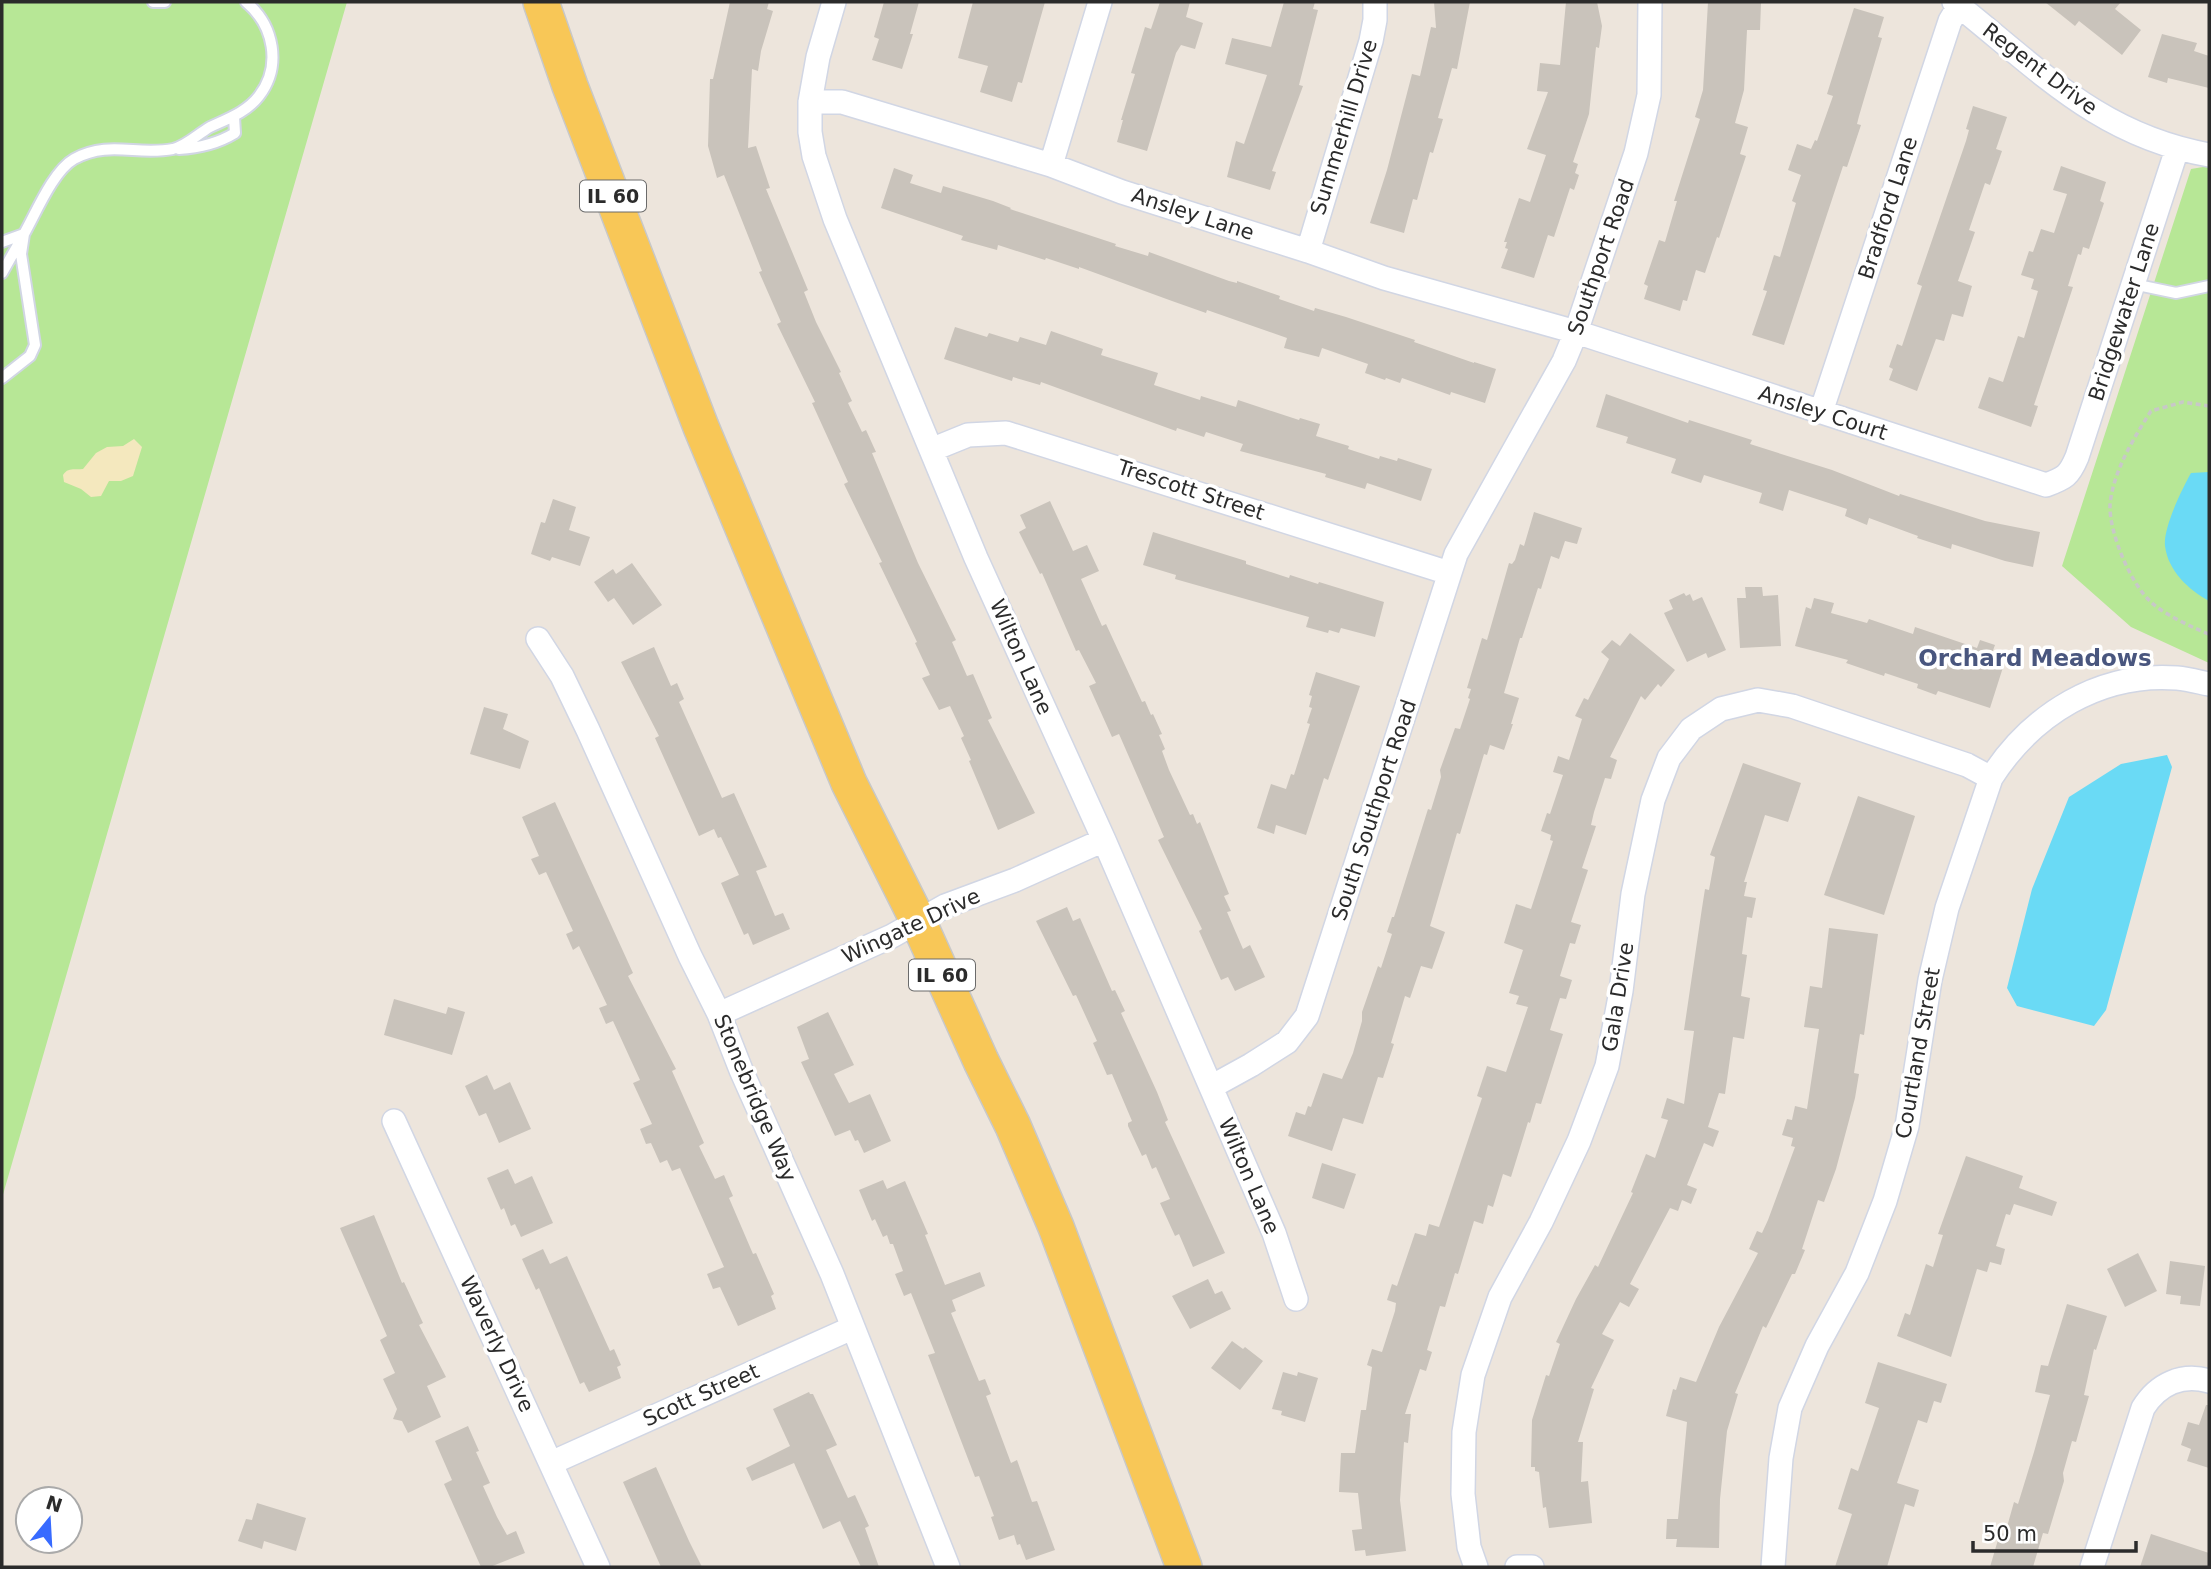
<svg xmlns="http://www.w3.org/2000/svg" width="2211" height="1569" font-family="'DejaVu Sans',sans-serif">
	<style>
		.green { fill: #b7e796 }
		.sand { fill: #f4e8be }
		.water { fill: #6adaf5 }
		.building { fill: #c9c3bb }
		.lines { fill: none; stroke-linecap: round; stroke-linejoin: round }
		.service-casing { stroke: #d1d6e4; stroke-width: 14 }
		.minor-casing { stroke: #d1d6e4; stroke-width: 26 }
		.primary-casing { stroke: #c8c8c8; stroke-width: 38 }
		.path { stroke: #c8c8c8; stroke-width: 3.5; stroke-dasharray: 5 3.5; stroke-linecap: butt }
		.service { stroke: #fff; stroke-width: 10 }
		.minor { stroke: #fff; stroke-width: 23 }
		.primary { stroke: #f8c757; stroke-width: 35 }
		.labels { text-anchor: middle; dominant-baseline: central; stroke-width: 7; stroke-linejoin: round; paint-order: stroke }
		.shield { fill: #fff; stroke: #6b6b6b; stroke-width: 2 }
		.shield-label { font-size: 19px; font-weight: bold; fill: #2b2b2b }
		.street-label { font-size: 21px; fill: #2b2b2b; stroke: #fff }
		.neighbourhood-label { font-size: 23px; font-weight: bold; fill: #49567e; stroke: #fff }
	</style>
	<rect width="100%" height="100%" fill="#ede5dc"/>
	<path class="green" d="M2 2H347L2 1198Z
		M2209 166V663L2131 627 2062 566 2191 169Z"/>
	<path class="sand" d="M134 439 142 447 133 476 121 481H109L101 496 91 497 81 489 64 482 63 475C68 467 74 470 83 469L96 453 107 447 123 446Z"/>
	<path class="water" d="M2209 472V601C2189 590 2168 571 2165 546 2163 528 2182 489 2191 473Z
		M2167 755 2172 767 2106 1010 2094 1026 2017 1006 2007 988 2032 889 2069 797 2121 764Z"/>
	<path class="building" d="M730 2H769L767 9 773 11 761 51 758 71 752 69 748 148 756 146 770 188 766 189 808 290 804 292 816 322 841 372 839 373 852 401 848 403 862 432 866 430 876 452 872 453 918 563 956 640 952 642 967 676 973 674 992 718 988 720 1035 813 998 830 969 761 971 760 961 738 964 736 950 706 939 710 922 678 930 675 915 643 917 642 879 563 882 562 844 484 848 482 812 403 815 402 777 324 781 322 759 272 762 271 724 175 717 178 708 146 710 79H713Z
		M884 2H919L910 34H913L902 69 872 60 879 39 874 37Z
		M973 2H1045L1022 83 1018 82 1012 102 980 92 988 66 958 58Z
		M1160 2H1190L1186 17 1203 23 1195 49 1181 45 1176 53 1147 151 1117 142 1123 120H1121L1135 74 1131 73 1145 27 1151 29Z
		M1284 2H1315L1313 9 1318 10 1299 85 1303 86 1272 171 1276 172 1270 190 1227 177 1236 141 1244 144 1267 75 1225 64 1232 38 1271 47Z
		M1434 2H1470L1457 69 1452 68 1438 118 1443 119 1433 153 1430 152 1417 200 1413 199 1404 233 1370 223 1387 170 1412 74 1420 76 1431 27 1436 28Z
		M1566 2H1597L1602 26 1599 48 1596 47 1589 114 1573 162 1578 164 1575 173 1579 175 1574 190 1570 188 1554 237 1548 235 1534 278 1501 268 1508 249 1505 248 1507 242H1504L1519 198 1530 202 1546 155 1527 149 1548 92 1537 91 1540 63 1560 65Z
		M1708 2 1761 3 1760 30H1747L1744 90 1735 123 1748 127 1740 154 1746 156 1719 238 1717 237 1705 273 1696 270 1687 301 1683 300 1680 311 1644 299 1648 286 1644 284 1659 240 1665 242 1677 201H1674L1700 119 1695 117 1703 90Z
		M2045 2H2121L2115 9 2141 30 2122 55 2079 21 2075 26Z
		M1854 8 1884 17 1878 37 1882 38 1859 116 1857 124 1861 125 1847 167 1843 166 1784 345 1752 335 1767 291 1763 290 1774 255 1780 257 1796 203 1792 201 1801 175 1788 170 1797 144 1811 149 1815 140 1817 141 1833 96 1827 94Z
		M2162 34 2197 43 2194 51 2209 56V88L2168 78 2167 83 2148 77Z
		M1973 106 2007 117 1996 149 2002 151 1990 185 1985 183 1969 230 1975 232 1958 281 1972 286 1963 317 1952 314 1944 341 1936 339 1917 391 1889 380 1893 369 1889 367 1897 344 1902 346 1922 286 1917 284 1966 141 1969 130 1966 129Z
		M2061 166 2106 182 2100 201 2104 203 2089 249 2083 247 2081 255 2078 254 2068 286 2073 287 2034 405 2038 406 2031 427 1978 408 1989 377 2003 382 2018 336 2024 338 2038 291 2031 289 2034 279 2021 275 2029 251 2033 252 2041 229 2054 233 2067 194 2053 190Z
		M894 168 913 175 910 183 941 193 943 186 993 201 1011 208 1010 209 1116 244 1115 246 1148 256 1149 252 1229 281 1237 283V281L1280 296 1279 299 1314 311 1315 308 1346 317 1415 340 1414 342 1474 363V362L1496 369 1485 403 1451 392 1450 395 1402 378 1400 383 1386 378 1385 380 1365 373 1368 364 1322 348 1319 357 1284 348 1287 338 1207 310 1206 313 1172 301 1079 267V269L1046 258 1045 260 998 245 997 250 961 240 963 236 881 208Z
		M955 327 987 337 989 333 1018 342 1020 337 1046 345 1051 331 1103 349 1101 355 1158 373 1154 385 1200 400 1201 396 1236 407 1238 400 1299 420 1300 418 1320 424 1316 436 1349 446 1348 449 1379 459 1380 456 1397 461 1398 458 1432 469 1421 501 1367 483 1365 489 1325 477 1326 474 1240 451 1243 444 1206 432 1204 437 1177 428 1176 431 1041 382 1040 385 1013 377 1012 381 944 359Z
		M1606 394 1688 423 1689 420 1752 440 1750 444 1832 470 1899 496 1900 494 1985 521 2040 532 2033 567 2005 561 1952 544 1951 549 1917 538 1918 536 1869 518 1867 525 1845 516 1847 509 1789 490 1783 511 1759 503 1762 493 1704 475 1701 483 1671 473 1676 459 1626 443 1628 437 1596 427Z
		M553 499 576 507 569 530 590 537 580 566 552 557 550 561 531 554 541 522 545 523Z
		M1050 501 1073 551 1087 545 1099 571 1081 579 1102 626 1106 624 1142 702 1145 701 1151 715 1153 714 1162 734 1159 735 1165 749 1162 751 1169 770 1190 815 1193 814 1197 824 1200 822 1229 894 1224 896 1231 911 1227 912 1243 949 1250 945 1265 977 1235 991 1228 977 1221 980 1199 931 1202 929 1158 840 1164 837 1119 734 1112 737 1089 686 1096 683 1079 650 1076 651 1042 573 1040 574 1019 532 1026 528 1020 515Z
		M1534 512 1582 528 1577 544 1565 541 1559 559 1551 556 1541 589 1538 588 1522 638H1520L1504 693 1519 698 1511 724H1513L1504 750 1490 745 1487 755 1484 754 1460 834 1457 833 1430 926 1445 932 1432 969 1421 966 1410 998 1405 996 1391 1043 1394 1044 1383 1078 1378 1077 1363 1124 1343 1118 1332 1151 1288 1136 1296 1112 1305 1115 1308 1106 1311 1107 1323 1073 1342 1079 1353 1053 1362 1021V1012L1378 966 1381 968 1392 934 1387 932 1392 917H1394L1428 809 1431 810 1441 777 1440 770 1455 728 1460 729 1470 699 1468 698 1471 689 1467 688 1482 638 1487 640 1509 563 1512 564 1515 560 1520 544 1524 546Z
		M1153 532 1246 561V564L1289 578 1290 575 1318 584 1319 582 1384 602 1375 637 1341 628 1339 633 1329 630 1328 633 1306 627 1309 617 1175 579 1176 575 1143 565Z
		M632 563 662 605 633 625 614 598 608 602 594 582 613 569 616 574Z
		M1745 587H1762L1763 596 1778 595 1781 646 1740 648 1737 598H1746Z
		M1684 593 1686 596 1690 594 1693 601 1702 597 1726 650 1708 658 1706 653 1687 662 1664 613 1673 609 1669 600Z
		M1814 598 1834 603 1831 613 1867 623 1869 619 1913 634 1915 627 1977 648 1980 640 1995 645 1991 656 2005 661 1990 708 1938 691 1936 695 1917 688 1918 684 1885 673 1884 676 1846 663 1848 660 1795 646 1806 607 1811 609Z
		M1630 633 1675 670 1661 687 1658 684 1645 700 1641 696 1610 757 1617 760 1611 779 1605 778 1594 812 1591 825 1596 826 1582 868 1588 870 1571 922 1581 925 1575 944 1570 943 1560 976 1572 980 1566 999 1560 998 1550 1030 1563 1034 1541 1104 1536 1103 1530 1123 1528 1122 1511 1177 1503 1174 1493 1207 1488 1205 1483 1224 1474 1221 1458 1274 1455 1273 1445 1307 1440 1306 1427 1350 1432 1352 1426 1371 1420 1369 1405 1414H1411L1408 1443 1404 1442 1400 1500 1406 1551 1366 1556 1365 1550 1355 1551 1352 1530 1362 1529 1358 1493 1339 1492 1341 1453H1355L1361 1410H1366L1372 1367 1367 1365 1372 1349 1382 1352 1395 1311 1396 1303 1387 1300 1392 1284 1397 1286 1415 1233 1426 1236 1429 1224 1439 1227 1482 1098 1477 1096 1487 1066 1506 1072 1528 1007 1516 1004 1519 996 1509 993 1523 950 1504 943 1516 904 1531 909 1553 841 1550 840 1551 835 1541 831 1547 813 1550 814 1563 775 1553 772 1558 756 1569 760 1582 719 1575 716 1584 698 1588 700 1609 659 1601 652 1612 640 1620 646Z
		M654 647 671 686 677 683 684 699 679 702 722 798 734 793 767 867 756 871 775 916 783 913 790 929 753 945 748 933 744 935 721 883 739 875 721 837 718 838 714 829 699 836 655 738 659 736 621 662Z
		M1316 672 1360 686 1328 780 1324 778 1306 835 1276 825 1274 834 1257 828 1271 784 1286 789 1291 774 1294 775 1310 724 1307 723 1312 708 1309 707 1312 696 1309 695Z
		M484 707 508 714 503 729 529 741 520 769 470 754Z
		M1743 763 1801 783 1788 822 1765 815 1744 882H1747L1744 896 1756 898 1752 918 1747 917 1742 954 1747 955 1741 996 1750 998 1744 1039 1733 1037 1725 1094 1719 1093 1708 1127 1719 1131 1713 1147 1704 1143 1687 1185 1697 1189 1691 1204 1682 1200 1678 1211 1670 1208 1630 1284 1639 1289 1629 1307 1620 1302 1602 1334 1614 1340 1591 1388 1594 1389 1578 1442H1583L1581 1482 1588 1481 1592 1523 1549 1528 1546 1507 1543 1508 1539 1472 1535 1471V1467H1531L1532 1420 1546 1375 1549 1376 1560 1344 1556 1342 1576 1299 1595 1265 1598 1267 1633 1193 1631 1192 1646 1154 1655 1158 1668 1120 1661 1118 1667 1098 1684 1104 1694 1031 1684 1030 1702 908 1705 889 1709 890 1715 857 1710 855Z
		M1858 796 1915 816 1884 915 1824 895Z
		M555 802 633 973 628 976 676 1069 672 1071 704 1143 699 1146 715 1179 724 1175 733 1196 729 1198 753 1254 756 1253 774 1294 771 1296 776 1309 738 1326 720 1287 713 1289 707 1274 724 1267 680 1168 672 1171 667 1160 660 1163 651 1143 646 1144 640 1129 652 1124 633 1083 640 1080 613 1021 606 1024 599 1008 607 1005 579 946 573 950 566 934 573 931 546 872 539 875 531 859 539 856 522 817Z
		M1067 907 1073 921 1080 918 1112 991 1115 990 1125 1011 1121 1013 1157 1092 1168 1120 1165 1122 1225 1253 1193 1267 1179 1234 1175 1236 1160 1203 1170 1199 1156 1167 1152 1169 1146 1154 1142 1156 1128 1126V1123L1132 1121 1112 1074 1107 1075 1093 1043 1097 1041 1076 995 1073 996 1036 921Z
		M1829 928 1878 934 1864 1035 1860 1034 1854 1073 1859 1074 1855 1098 1836 1169 1824 1202 1818 1200 1802 1249 1805 1250 1795 1274H1792L1766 1328 1763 1326 1735 1393 1738 1394 1727 1431 1720 1499 1719 1548 1676 1547 1677 1539H1666L1667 1519H1678L1687 1422 1666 1416 1673 1389 1676 1390 1680 1377 1696 1382 1719 1327 1758 1253 1749 1249 1757 1231 1762 1233 1768 1220 1795 1147 1791 1146 1793 1138 1782 1135 1787 1119 1792 1120 1795 1106 1807 1109 1819 1029 1804 1027 1810 986 1822 988Z
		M394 999 446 1014 448 1007 465 1012 452 1055 384 1035Z
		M828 1012 854 1065 834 1074 849 1103 870 1094 891 1141 864 1153 858 1140 855 1141 850 1130 835 1136 801 1062 809 1059 797 1027Z
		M487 1075 494 1090 510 1082 531 1129 499 1143 486 1113 479 1116 465 1086Z
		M1966 1156 2023 1176 2019 1188 2057 1202 2052 1216 2014 1204 2010 1215 2006 1214 1996 1246 2005 1249 2001 1265 1990 1262 1987 1272 1977 1269 1951 1357 1897 1336 1905 1313 1910 1315 1926 1264 1933 1267 1943 1235 1938 1234Z
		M1322 1163 1356 1174 1344 1209 1312 1198Z
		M508 1169 515 1184 532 1176 553 1223 521 1237 515 1224 511 1226 504 1208 501 1210 487 1178Z
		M883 1180 887 1189 905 1181 928 1234 925 1235 945 1285 980 1272 985 1286 952 1300 956 1311 951 1313 979 1381 985 1379 991 1394 986 1396 1011 1463 1017 1460 1032 1502 1037 1501 1055 1550 1026 1560 1020 1544 1017 1545 1014 1535 999 1540 991 1517 994 1516 979 1476 975 1477 928 1355 935 1353 911 1293 904 1296 895 1274 903 1271 893 1244H890L887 1235 883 1237 875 1219 872 1221 859 1190Z
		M374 1215 402 1283 404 1282 423 1323 419 1325 446 1377 427 1386 441 1417 408 1433 402 1421 393 1419 397 1409 383 1379 395 1373 380 1340 387 1336 340 1228Z
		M543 1249 550 1264 567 1256 610 1351 614 1349 621 1365 617 1367 621 1378 589 1392 584 1382 580 1384 539 1288 536 1290 522 1259Z
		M2138 1253 2157 1291 2125 1307 2107 1269Z
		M2170 1261 2205 1266 2200 1306 2180 1304 2181 1296 2166 1294Z
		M1208 1279 1215 1294 1222 1291 1231 1309 1190 1329 1172 1296Z
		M2067 1304 2107 1316 2096 1350 2094 1349 2084 1395 2089 1396 2076 1442 2072 1441 2063 1473 2064 1481 2048 1534 2043 1533 2033 1567H1990L2000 1533 2005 1534 2014 1502 2018 1504 2034 1452 2050 1395 2035 1392 2041 1365 2048 1366Z
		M1232 1341 1243 1349 1245 1347 1263 1361 1240 1390 1211 1368Z
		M1878 1362 1947 1384 1941 1403 1934 1401 1927 1423 1918 1420 1897 1483 1919 1490 1914 1507 1905 1504 1887 1567H1835L1852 1514 1838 1509 1851 1468 1858 1471 1879 1408 1865 1403Z
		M1283 1372 1297 1376 1298 1372 1318 1378 1305 1422 1281 1415 1282 1411 1272 1409Z
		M809 1392 810 1394H813L837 1445 826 1450 848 1498 855 1495 869 1526 865 1528 879 1567H861L840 1521 823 1529 794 1463 752 1481 746 1468 790 1446 773 1409Z
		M2206 1405H2209V1468L2187 1461 2191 1449 2181 1445 2188 1422 2199 1425Z
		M468 1426 479 1451 476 1452 490 1483 483 1486 497 1517 507 1535 516 1531 525 1553 490 1567H481L444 1484 452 1480 435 1441Z
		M656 1467 689 1541 702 1567H661L623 1482Z
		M257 1503 306 1518 296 1551 264 1541 262 1549 238 1541 246 1519 252 1520Z
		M2151 1534 2209 1553V1567H2140Z"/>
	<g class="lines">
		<g class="service-casing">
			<path id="service" d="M153 2H165
				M179 149C199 148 217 144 235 133L234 117
				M2 242 24 234C36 213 53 171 74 159 109 140 137 156 173 149 186 146 198 134 210 127 227 119 247 112 259 96 282 66 274 25 246 2
				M2 273 23 236
				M2133 284 2176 293 2209 286
				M2 378 30 356 35 345 21 254 24 234"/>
		</g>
		<g class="minor-casing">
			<path id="minor" d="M834 2 818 57 810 102V132L814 156 835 219 976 558 1104 840 1274 1233 1296 1299
				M1954 2C2039 69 2098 135 2209 155
				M810 102H842L1051 165 1122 192 1308 251 1384 278 1576 332 2046 485C2065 478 2069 476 2077 457L2177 149
				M1051 165 1100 2
				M1308 251 1371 41 1375 20V2
				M1821 412 1950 21 1959 6
				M931 450 968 435 1006 433 1449 573
				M538 639 562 676 588 730 690 956 719 1014 741 1070 832 1274 948 1567
				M719 1014 892 936 945 906 1015 880 1104 840
				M1211 1087 1251 1065 1287 1042 1307 1016 1456 554 1564 361 1576 332 1636 153 1649 95 1650 2
				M394 1121 598 1567
				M551 1463 852 1328
				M1476 1567 1469 1547 1463 1494 1464 1432 1473 1375 1500 1297 1541 1222 1579 1141 1607 1066 1621 991 1633 894 1653 800 1669 758 1691 729 1721 709 1758 700 1792 706 1967 765 1991 778
				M1517 1567H1532
				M1773 1567 1781 1458 1790 1408 1817 1346 1857 1273 1885 1201 1907 1126 1930 980 1947 908 1991 778C2032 714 2100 672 2177 678 2188 679 2199 682 2209 684
				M2092 1567 2143 1408C2158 1384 2182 1373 2209 1381"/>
		</g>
		<g class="primary-casing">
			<path id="primary" d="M541 2 570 86 701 427 849 783 918 921 981 1061 1013 1126 1056 1227 1184 1567"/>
		</g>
		<path class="path" d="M2209 406 2183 402 2151 411C2134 438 2113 471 2110 505 2109 533 2131 585 2152 603 2162 613 2195 629 2209 634"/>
		<use href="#service" class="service"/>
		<use href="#minor" class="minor"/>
		<use href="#primary" class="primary"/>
	</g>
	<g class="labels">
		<g class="shield">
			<rect x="580" y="180.5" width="66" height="31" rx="5"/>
			<rect x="909" y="959.5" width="66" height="31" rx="5"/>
		</g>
		<g class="shield-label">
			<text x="613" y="196">IL 60</text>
			<text x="942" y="975">IL 60</text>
		</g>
		<g class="street-label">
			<text transform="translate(2040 69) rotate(37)">Regent Drive</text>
			<text transform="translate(1344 127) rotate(-73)">Summerhill Drive</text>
			<text transform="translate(1888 208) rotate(-72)">Bradford Lane</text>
			<text transform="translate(1193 214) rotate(18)">Ansley Lane</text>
			<text transform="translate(1601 257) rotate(-71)">Southport Road</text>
			<text transform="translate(2124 312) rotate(-72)">Bridgewater Lane</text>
			<text transform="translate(1823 413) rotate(18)">Ansley Court</text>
			<text transform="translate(1191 490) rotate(18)">Trescott Street</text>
			<text transform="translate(1021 657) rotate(66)">Wilton Lane</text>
			<text transform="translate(1374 810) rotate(-72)">South Southport Road</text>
			<text transform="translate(911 926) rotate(-25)">Wingate Drive</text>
			<text transform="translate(1618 997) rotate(-81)">Gala Drive</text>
			<text transform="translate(1918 1053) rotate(-80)">Courtland Street</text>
			<text transform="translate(755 1098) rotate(67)">Stonebridge Way</text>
			<text transform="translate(1249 1176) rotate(67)">Wilton Lane</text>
			<text transform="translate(497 1344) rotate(65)">Waverly Drive</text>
			<text transform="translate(701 1395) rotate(-24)">Scott Street</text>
		</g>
		<g class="neighbourhood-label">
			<text x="2035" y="658">Orchard Meadows</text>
		</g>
	</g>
	<rect width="2211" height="1569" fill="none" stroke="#2b2b2b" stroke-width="7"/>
	<g transform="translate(49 1520) rotate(18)"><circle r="33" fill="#ffffff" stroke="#aaaaaa" stroke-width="2"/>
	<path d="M0-5L12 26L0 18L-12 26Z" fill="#386bff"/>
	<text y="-10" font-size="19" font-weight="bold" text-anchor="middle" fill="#2b2b2b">N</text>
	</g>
	<path d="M1973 1541v10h163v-10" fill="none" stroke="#2b2b2b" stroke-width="3.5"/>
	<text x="1983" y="1541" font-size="21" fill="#2b2b2b" stroke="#ffffff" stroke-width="5" paint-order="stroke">50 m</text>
</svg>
